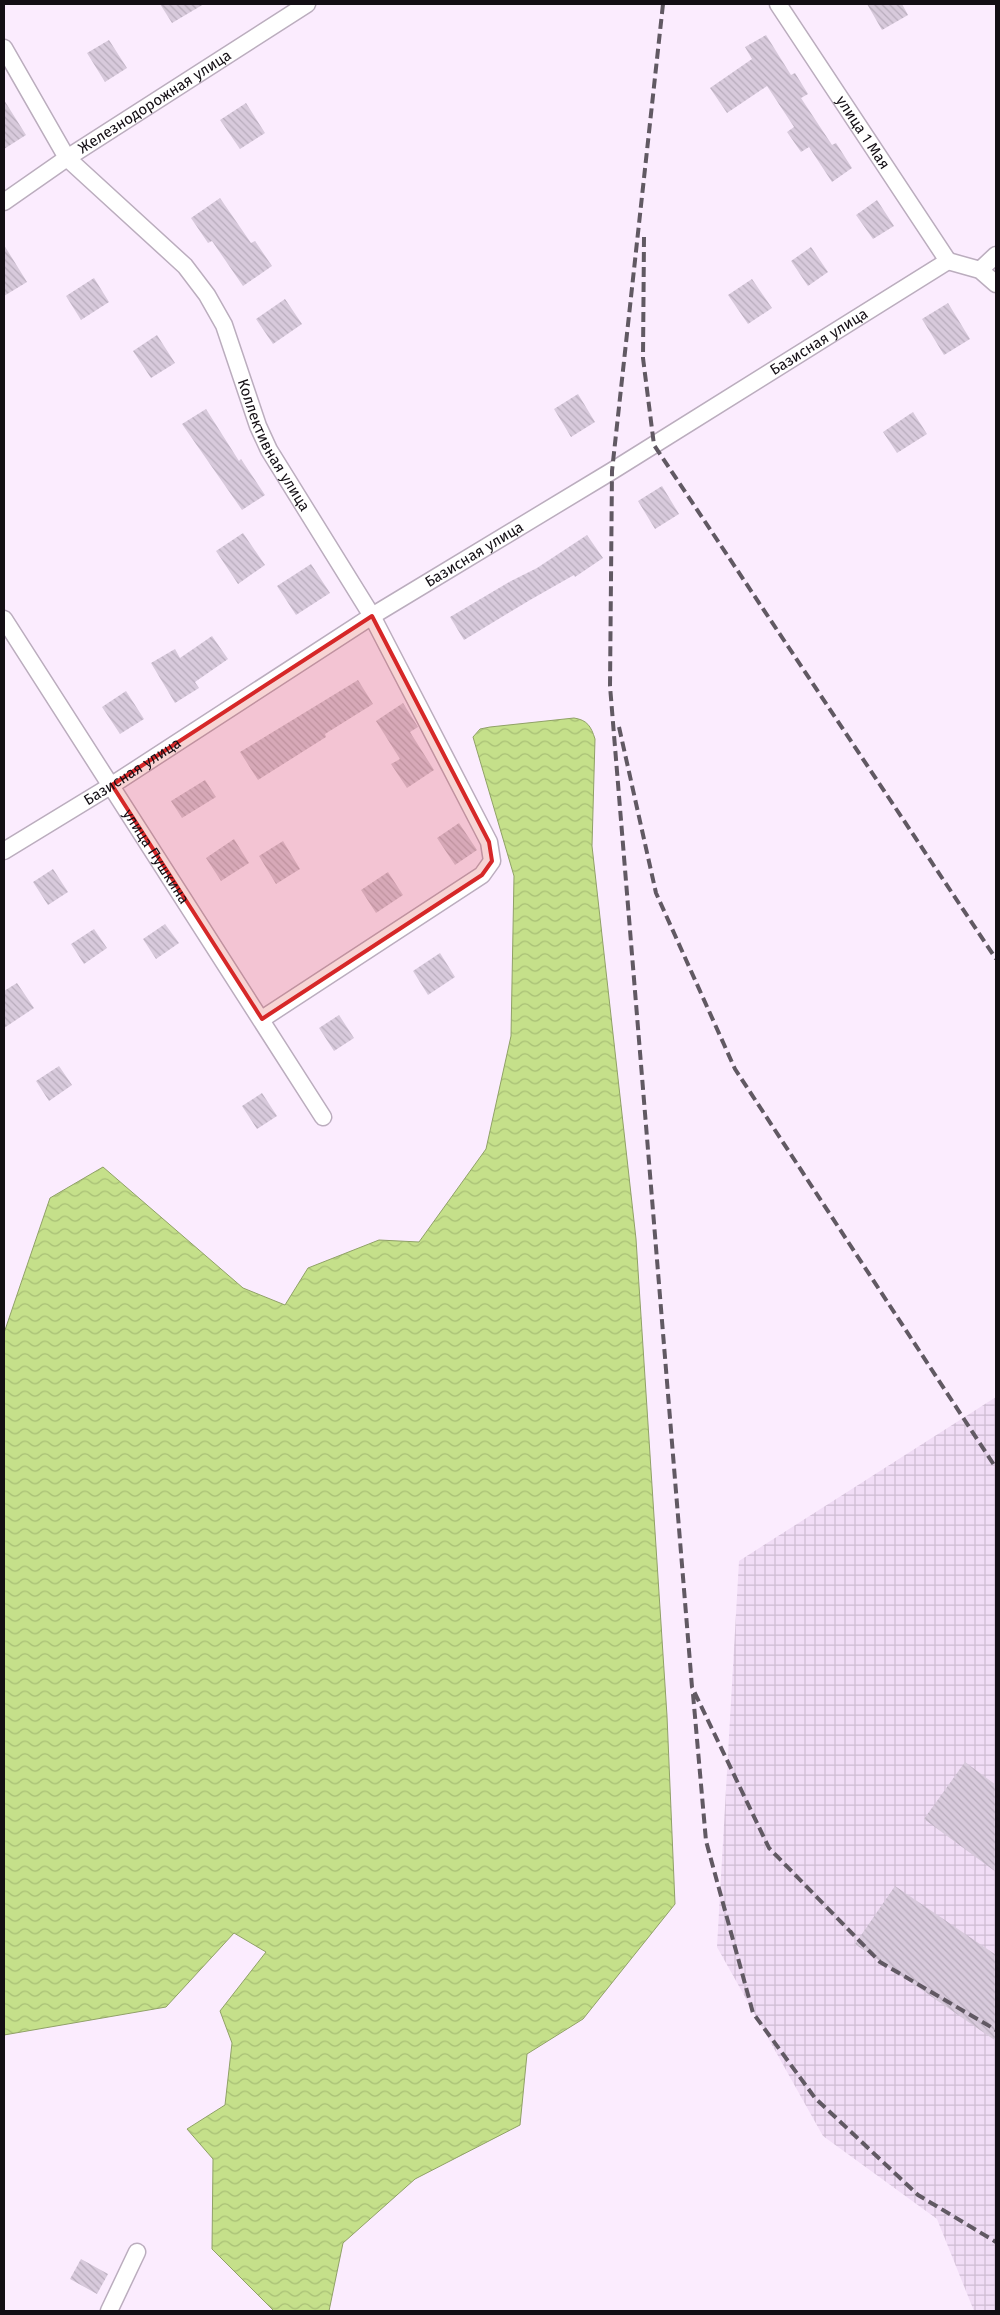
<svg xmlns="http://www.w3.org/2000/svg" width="1000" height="2315" font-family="'Fira Sans',sans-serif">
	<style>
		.industrial { fill: url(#industrial-grid) }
		.water { fill: url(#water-waves); stroke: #90a167 }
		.building { fill: url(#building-back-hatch) }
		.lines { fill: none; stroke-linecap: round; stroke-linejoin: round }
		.street-casing { stroke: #bbadbe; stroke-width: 19 }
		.street { stroke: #fff; stroke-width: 16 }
		.rail { stroke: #615963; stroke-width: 4; stroke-dasharray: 10 5; stroke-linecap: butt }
		.marked { fill: #d62828; fill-opacity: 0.2; stroke: #d62828; stroke-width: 4; stroke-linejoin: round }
		.labels { text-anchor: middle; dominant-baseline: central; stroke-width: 4; stroke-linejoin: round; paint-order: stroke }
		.street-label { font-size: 15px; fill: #130e14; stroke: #fff }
	</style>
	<defs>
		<pattern id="industrial-grid" width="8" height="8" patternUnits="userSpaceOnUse" patternTransform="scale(1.25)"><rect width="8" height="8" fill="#f1ddf6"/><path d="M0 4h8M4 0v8" fill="none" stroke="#cebcd2"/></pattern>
		<pattern id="water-waves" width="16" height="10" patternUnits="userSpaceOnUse" patternTransform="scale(1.25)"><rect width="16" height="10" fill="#c5e08a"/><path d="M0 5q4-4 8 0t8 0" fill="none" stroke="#a8bf76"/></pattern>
		<pattern id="building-back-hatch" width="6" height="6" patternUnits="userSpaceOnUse" patternTransform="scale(1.25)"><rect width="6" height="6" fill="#d8cadc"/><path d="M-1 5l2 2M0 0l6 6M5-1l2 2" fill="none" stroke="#b8acbc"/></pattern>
	</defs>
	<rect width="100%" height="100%" fill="#fbecfe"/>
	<path class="industrial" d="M996 1397V2311H974L937 2219 823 2136 717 1947 739 1561Z"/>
	<path class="water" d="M574 718C587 720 591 726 595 739L592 846 636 1239 667 1716 675 1904 583 2019 527 2054 520 2125 415 2179 343 2243 329 2311H274L212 2249 213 2159 187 2129 225 2105 232 2043 220 2011 266 1952 234 1933 166 2007 4 2035V1333L50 1198 103 1167 243 1288 285 1305 308 1268 379 1240 419 1242 486 1149 511 1036 514 876 473 737 480 729 490 727Z"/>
	<path class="building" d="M160 4H204L172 23Z
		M867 4H902L908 15 882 30Z
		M766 35 791 75 795 73 808 94 801 98 832 145 836 143 852 168 832 182 809 147 801 152 787 132 794 127 767 86 727 113 710 88 752 59 745 47Z
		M109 40 127 68 105 82 87 53Z
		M4 100 26 135 4 149Z
		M246 103 265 133 240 149 220 120Z
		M220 198 251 243 255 241 272 266 243 286 212 241 208 243 191 218Z
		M877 200 894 226 873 239 856 215Z
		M4 245 27 282 4 296Z
		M811 247 828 272 808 286 791 261Z
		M94 278 109 302 81 320 66 296Z
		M752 279 772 308 748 324 728 295Z
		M285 299 302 324 273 344 256 319Z
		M948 303 970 339 944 355 922 319Z
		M157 335 175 363 151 378 133 351Z
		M578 394 595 422 571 437 554 409Z
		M206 409 239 461 241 459 265 495 242 510 182 424Z
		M913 412 927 434 897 453 883 432Z
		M662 486 679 514 655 529 638 501Z
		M243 533 265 565 238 584 216 551Z
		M587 535 603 558 575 577 574 575 530 600 464 640 450 617 511 581 537 568Z
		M311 564 330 593 296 615 277 586Z
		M212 636 228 659 195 682 199 688 175 703 151 663 175 649 180 658Z
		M358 680 373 704 325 734 326 737 258 780 240 752Z
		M126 691 144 719 120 734 102 707Z
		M403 703 418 727 410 732 434 770 407 788 391 764 400 759 376 721Z
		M205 780 216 797 182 818 171 801Z
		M459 823 477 850 455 865 437 838Z
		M234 839 249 863 221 881 206 858Z
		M283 841 300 869 276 884 259 856Z
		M53 869 68 892 48 905 33 882Z
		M388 872 403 895 376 913 361 890Z
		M165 924 179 943 156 959 143 939Z
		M94 929 107 948 84 964 71 944Z
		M440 953 455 977 428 995 413 971Z
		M17 983 34 1008 4 1028V991Z
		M339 1015 354 1038 334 1051 319 1028Z
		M59 1066 72 1085 49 1101 36 1081Z
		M262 1093 277 1116 257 1129 242 1106Z
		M965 1762 996 1785V1872L924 1819Z
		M895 1886 996 1955V2041L855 1944Z
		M81 2259 108 2274 97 2294 70 2279Z"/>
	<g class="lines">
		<g class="street-casing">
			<g id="street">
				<path id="s1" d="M778 4 948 261"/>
				<path id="s2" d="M4 48 67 158 185 266 207 295 224 325 258 426 269 450 372 616 489 842 492 861 482 875 262 1019"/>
				<path id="s3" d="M4 202 67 158 307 4"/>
				<path d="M948 261 980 270 996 284"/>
				<path d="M980 270 996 255"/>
				<path id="s4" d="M4 619 323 1117"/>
				<path id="s5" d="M4 851 112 785 372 616 612 471 948 261"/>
				<path d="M109 2311 137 2252"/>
			</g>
		</g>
		<use href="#street" class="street"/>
		<path class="rail" d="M663 4 612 471 610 686 692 1687 769 1848 880 1962 996 2030
			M644 237 643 358 654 445 996 959
			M619 727 656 893 735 1069 996 1468
			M693 1694 706 1841 753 2013 815 2098 918 2195 996 2242"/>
	</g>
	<path class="marked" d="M372 616 489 842 492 861 482 875 262 1019 112 785Z"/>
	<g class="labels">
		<g class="street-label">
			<text stroke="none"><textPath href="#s3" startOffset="181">Железнодорожная улица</textPath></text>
			<text stroke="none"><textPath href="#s1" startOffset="154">улица 1 Мая</textPath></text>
			<text stroke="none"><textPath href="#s5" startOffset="961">Базисная улица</textPath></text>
			<text stroke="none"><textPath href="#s2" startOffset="488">Коллективная улица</textPath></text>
			<text stroke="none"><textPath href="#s5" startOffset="556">Базисная улица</textPath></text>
			<text stroke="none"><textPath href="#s5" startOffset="151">Базисная улица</textPath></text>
			<text stroke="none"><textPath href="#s4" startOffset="282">улица Пушкина</textPath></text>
		</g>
	</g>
	<rect width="1000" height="2315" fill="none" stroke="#130e14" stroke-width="10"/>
</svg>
